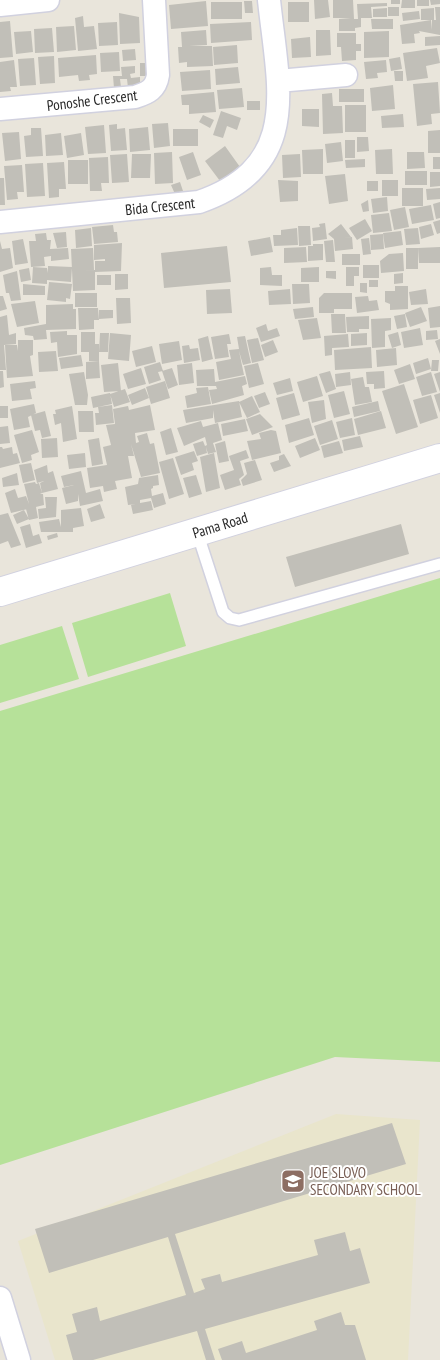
<svg xmlns="http://www.w3.org/2000/svg" width="440" height="1360" font-family="'PT Sans Narrow',sans-serif">
	<style>
		.education { fill: #e9e5cc }
		.pitch { fill: #b6e199 }
		.building { fill: #c1bfb8 }
		.lines { fill: none; stroke-linecap: round; stroke-linejoin: round }
		.lane-casing { stroke: #d1d1df; stroke-width: 14 }
		.street-casing { stroke: #d1d1df; stroke-width: 25 }
		.secondary-casing { stroke: #d1d1df; stroke-width: 30 }
		.lane { stroke: #fff; stroke-width: 11 }
		.street { stroke: #fff; stroke-width: 22 }
		.secondary { stroke: #fff; stroke-width: 28 }
		.labels { text-anchor: middle; dominant-baseline: central; stroke-width: 4; stroke-linejoin: round; paint-order: stroke }
		.street-label { font-size: 15px; fill: #282828; stroke: #fff }
		.education-label { font-size: 15px; fill: #785e54; stroke: #fff; text-anchor: start }
	</style>
	<rect width="100%" height="100%" fill="#e9e5db"/>
	<path class="education" d="M336 1114 420 1120 408 1360H55L18 1241Z"/>
	<path class="pitch" d="M440 578V1062L335 1057 0 1165V711Z
		M170 593 186 646 88 677 72 623Z
		M62 626 79 679 0 703V645Z"/>
	<path class="building" d="M314 0H328L330 17 315 19Z
		M333 0H353L354 19H358L357 4 387 3V6L371 7 372 18H361V27L355 28V31H339V19L351 18H333Z
		M391 0H400V4H391Z
		M402 0H415V8H401Z
		M417 0H429V6H417Z
		M430 0H440V4L431 5Z
		M206 1 208 26 171 29 169 5Z
		M244 1H252L253 13H245Z
		M211 2H242V19H211Z
		M288 2H309V22H288Z
		M388 7H399V16H388Z
		M435 7H440V35L419 31 420 33 414 34 415 43 402 44 400 25 431 20 432 30V20H436Z
		M387 8V17H373V9Z
		M434 8V20H421V9Z
		M419 11 420 19 403 21 402 13Z
		M119 13 139 17 140 43 120 44Z
		M83 16 84 27 94 26 97 49 78 51 75 18Z
		M371 19H393V29H372Z
		M10 21 13 57 0 58V22Z
		M117 22 118 45 99 46 98 23Z
		M251 22 252 40 211 43 210 24Z
		M74 26 76 50 57 52 56 27Z
		M52 28 54 52 35 53 34 29Z
		M206 30 207 45 189 46H212L213 66 187 67V62L179 63 178 47H182L181 32Z
		M316 30H330L331 55 316 56Z
		M31 31 33 52 16 54 14 32Z
		M389 31V57L364 58V32Z
		M337 33H356V44H361V51H356V60L342 61 341 47H337Z
		M440 36V45L425 46V37Z
		M310 37 311 57 292 58 291 39Z
		M237 45 238 63 214 65 213 47Z
		M437 48 440 63 426 66 428 78 407 81 403 53Z
		M135 49 136 60 123 61 122 50Z
		M119 52 120 71 101 72 100 53Z
		M96 55 97 74 89 75 90 80 79 81 78 75 59 77 58 58Z
		M54 56 55 83 40 84 38 57Z
		M400 57 402 69 391 71 389 59Z
		M34 58 36 85 20 86 18 59Z
		M14 60 17 87H10L11 91 0 92V62Z
		M386 60 387 72 377 73 378 78 366 79 364 62Z
		M140 63H151L150 76H140Z
		M135 66V73L130 74 131 78 140 77V87L128 88 127 79H120L121 87 114 88 113 76H122L121 67Z
		M238 67 240 83 216 85 215 69Z
		M210 70 211 89 182 91 180 72Z
		M394 71H403V81H395Z
		M438 82 440 113 431 114 432 124 417 126 413 84Z
		M393 85 395 109 372 111 370 88Z
		M242 88 244 107 219 109 217 90Z
		M339 89H364V102H339Z
		M214 92 216 112 189 114V105H182L181 95Z
		M332 93 333 106H342L343 133 323 134 322 94Z
		M247 101H260V110H247Z
		M345 105H366V132H345Z
		M302 109H319V127L302 126Z
		M221 111 241 118 237 130 227 126 223 138 213 135Z
		M403 114 404 127 382 128 381 116Z
		M203 115 214 120 210 128 199 122Z
		M168 123 170 146 154 148 152 124Z
		M117 124V129L125 128 127 150 111 151 109 125Z
		M104 125 106 153 88 154 85 127Z
		M148 127 150 150 130 152 129 129Z
		M31 128H41L43 156 26 157 24 136 31 135Z
		M173 129H198V146H173Z
		M440 130V153H428V131Z
		M19 132 21 159 5 161 2 133Z
		M61 133 63 155 46 156 45 135Z
		M81 133 84 155 67 158 64 136Z
		M357 137H368L369 151 357 152Z
		M345 140H355V158H345Z
		M341 142 343 161 327 163 325 144Z
		M225 146 240 167 220 181 205 161Z
		M323 149V174H303L302 150Z
		M392 149 393 174H376L375 150Z
		M172 152 173 183 155 184 154 153Z
		M193 152 201 175 187 180 179 157Z
		M407 152H424L425 168 407 169Z
		M127 154 129 182 112 183 110 155Z
		M132 154H151L150 178H131Z
		M300 154 301 177 283 178 282 155Z
		M108 157 109 183H101L102 191H90L89 158Z
		M433 157H440V169H433Z
		M365 159V167L346 168 345 160Z
		M68 160H88V184H68Z
		M64 162 66 189H59V197L49 198 47 163Z
		M43 163 45 196 27 197 25 164Z
		M22 165 24 192H17L18 199 7 200 4 166Z
		M405 171H427V185H405Z
		M430 172H440V186L430 187Z
		M345 174 348 201 329 204 325 176Z
		M0 178H4L5 205H0Z
		M278 180 298 181V201L280 202Z
		M382 180H398V196H382Z
		M367 181H378V191H367Z
		M180 182 183 191 175 194 171 185Z
		M402 188H423V206H402Z
		M440 188V199L427 200 426 189Z
		M387 197 388 211 373 213 371 199Z
		M368 200 369 211 363 212 361 204Z
		M440 202V218L436 219 433 204Z
		M431 205 434 220 412 224 409 209Z
		M405 207 409 227 394 230 390 210Z
		M389 213 392 231 373 233 371 215Z
		M365 219 372 231 357 240 349 228Z
		M440 220V233L437 234 433 222Z
		M325 223 327 239 313 241 312 228 320 227 319 224Z
		M341 224 351 237 343 238 352 237 353 249 335 251 334 239 328 234Z
		M431 224 434 235 421 239 419 227Z
		M113 225 114 232H117L118 242 94 244 92 227Z
		M298 226H310L311 245 299 246Z
		M91 228 92 246 76 248 75 230Z
		M297 228 298 245 274 246 273 235H281V230Z
		M418 228 420 244 406 245 404 229Z
		M401 231 403 245 385 248 383 233Z
		M66 232 67 247 57 248 53 233Z
		M46 233 47 240H51L50 249 68 248 69 259 51 261V256L44 257 45 266 31 267 29 241H36L35 234Z
		M383 234 384 249 371 250 370 235Z
		M270 237 273 252 251 256 248 241Z
		M369 238 371 254 363 255 361 239Z
		M23 239 28 263 15 265 12 241Z
		M333 240 335 262H326L324 241Z
		M0 241 2 249 10 248 13 268 0 272Z
		M122 243 121 271 95 272V261H105V259L94 260V245Z
		M313 244H323V260L308 261V246H313Z
		M227 246 231 282 164 288 161 253Z
		M306 247 307 262 284 263V248Z
		M440 247V263H419L418 248Z
		M93 248 94 270 76 271 95 270V290L73 291 71 249Z
		M406 248H418V269H406Z
		M403 253 404 271 381 273 380 261 389 254Z
		M342 254H360V265H342Z
		M363 265H379V278H363Z
		M48 266 72 267 71 282 47 280V284L32 283 33 267 47 268 48 273Z
		M271 267 272 275H282V286L260 285V268Z
		M319 267V282H301V268Z
		M346 267H359V276H354V286H346Z
		M29 268 31 280 21 282 19 270Z
		M17 271 21 300 11 301 9 293H6L3 275Z
		M326 271H336V279L326 278Z
		M403 273V283L394 284V274Z
		M115 274H128V289L115 290Z
		M97 275H111V285H97Z
		M369 280H378V287H369Z
		M49 282 72 284 70 299 66 298V302L47 300Z
		M360 283H367V293L360 292Z
		M23 284 45 286V295H23Z
		M292 284H309L310 303 293 304Z
		M395 286H408V309L390 310V304L385 302V291H395Z
		M230 289 232 313 207 314 206 290Z
		M290 289 291 304 269 305 268 291Z
		M426 289 428 304 411 305 409 292Z
		M75 293H97V307H75Z
		M324 293H352V309H334V313H319V298Z
		M0 296H3L7 309 0 311Z
		M368 296 369 301 377 300 379 310 357 313 355 297Z
		M116 298H130L131 323 117 324Z
		M35 301 39 323 17 327 11 304Z
		M73 304V309H76V329L46 330 47 339 34 340 33 336 25 335 24 328 46 324V305Z
		M440 306V327L430 328 428 308Z
		M313 307 314 317 295 319 293 309Z
		M421 307 427 321 410 327 405 313Z
		M78 308H98L99 320H94V329L79 330Z
		M99 310H113V318L99 319Z
		M331 314H345L346 333H332Z
		M405 314 407 327 397 329 394 316Z
		M7 315 9 335 16 333V344L4 345 6 370H0V317Z
		M369 316V329H359V332H347L346 317Z
		M317 318 321 338 303 340 298 320Z
		M391 318V330L385 331V347L372 348 371 319Z
		M266 324 268 331 277 328 280 336 261 342 256 328Z
		M420 328 423 345 404 348 401 332Z
		M437 330 438 339 426 340V331Z
		M67 331V335H77V354L58 357 57 342 51 343 50 332Z
		M81 332H95V344H99V361H89V352H81Z
		M398 332 401 345 392 348 388 335Z
		M100 333H109L108 352H99Z
		M110 333 131 335 129 361 108 359Z
		M367 333V345L351 346V334Z
		M229 334 231 344H227L229 357 215 359 211 337Z
		M348 334 349 347 332 348V355L325 356 324 336Z
		M208 336 213 359 202 362 198 339Z
		M245 336 251 363 243 365 239 351 244 375 219 380 216 362 231 359 229 350 239 349 237 337Z
		M258 338 264 360 252 363 247 340Z
		M440 339V354L435 341Z
		M18 340H33V355L30 356 33 376 7 378 5 345H17L18 351Z
		M273 340 278 352 265 357 261 345Z
		M179 341 182 360 162 364 159 344Z
		M189 345 190 349 198 348 200 360 184 363 182 346Z
		M152 346 156 362 136 367 132 351Z
		M371 347 372 368 335 370 334 350Z
		M396 348 397 365 377 367 376 350Z
		M56 351 58 371 39 372 38 352Z
		M81 355 83 366 61 369 59 358Z
		M428 358 431 369 416 374 413 363Z
		M432 360H439L438 371H431Z
		M99 361 100 378 86 379V362Z
		M160 362 163 371 158 372 161 380 149 384 144 367Z
		M118 363 121 391 104 392 101 365Z
		M192 363 194 383 179 385 177 365Z
		M258 363 264 384 249 388 244 366Z
		M410 364 415 379 399 384 394 370Z
		M141 368 146 384 128 389 123 374Z
		M172 368 178 385 168 389 162 371Z
		M214 369 215 382 245 376 247 384 242 386 244 395 212 404 209 390 217 389 216 386H197L196 370Z
		M0 371H3L4 387 0 388Z
		M330 371 336 389 326 393 319 374Z
		M384 371 385 388 374 389V384H367L366 372Z
		M84 372 88 395 87 405H75L69 374Z
		M350 372 351 385 336 387 335 374Z
		M431 372 437 392 422 396 416 377Z
		M440 372V392L434 374Z
		M317 376 323 396 303 402 297 382Z
		M363 377 365 387H369L372 402 355 405 351 379Z
		M290 378 293 391 277 395 273 383Z
		M35 381 36 388 30 389 32 399 12 401 10 384Z
		M165 381 170 398 151 404 146 387Z
		M404 384 418 427 396 434 382 391Z
		M208 387 211 404 187 408 185 396 197 393 196 388Z
		M145 388 149 398 132 405 128 395Z
		M125 389 130 402 114 407 110 394Z
		M344 391 350 414 334 418 328 395Z
		M265 392 270 404 259 408 254 396Z
		M110 393 112 404 93 408 91 397Z
		M294 393 300 415 282 420 276 398Z
		M440 393V413L434 395Z
		M431 395 438 418 420 424 413 400Z
		M252 396 260 412 247 418 239 402Z
		M324 400 326 419 312 423 308 402Z
		M239 401 242 417 215 423 213 410V418L186 423 183 410Z
		M378 401 380 411 354 417 352 407Z
		M34 404 36 413 28 417 30 427 14 430 10 409Z
		M112 405 114 423 96 425 95 413H99L98 407Z
		M150 405 155 430 135 433 136 443 139 442 137 436 147 433 150 444 154 443 160 473 141 477 131 444 134 456H128L132 478 115 481 117 489 104 492 103 486 90 488 87 468 107 465 103 447 111 445 106 425 115 424 113 409 128 406 129 410Z
		M0 406H8V418H0Z
		M72 406 77 439 63 442 61 423 55 425 53 414H56L55 410Z
		M45 411 51 436 42 438 40 430 35 431 31 415Z
		M78 411H93L94 432H79Z
		M381 411 386 428 358 435 354 419Z
		M260 414 273 427 252 435 246 419Z
		M309 418 314 435 289 443 285 425Z
		M352 418 355 435 340 438 336 422Z
		M245 419 248 431 223 436 221 424Z
		M332 420 338 439 320 445 314 426Z
		M201 421 203 427 218 423 222 440 213 443 216 452 208 454 206 447 207 453 197 456 193 444 203 441 205 446 207 445 205 437 184 446 177 428Z
		M8 426 10 443 0 444V427Z
		M171 428 178 452 166 455 160 432Z
		M32 430 39 452 31 455 32 460 22 463 14 435Z
		M271 430 276 431 281 453 252 460 247 441 261 439 259 433Z
		M360 436 363 447 344 451 342 440Z
		M57 438 58 457 42 458 41 439Z
		M99 438 103 464 92 466 88 440Z
		M315 438 320 450 300 458 295 446Z
		M225 441 229 461 219 463 215 444Z
		M339 441 343 453 324 458 321 446Z
		M0 447H2L3 449 12 447 13 454 17 453 20 463 0 468Z
		M246 450 249 458 240 461 244 475 239 479 241 485 225 490 220 475 234 470 229 456Z
		M194 451 198 461 192 463 194 470 181 475 175 457Z
		M85 453 86 467 69 469 67 455Z
		M214 453 220 488 206 492 200 457Z
		M284 454 291 466 274 472 270 463 279 460V456Z
		M173 458 184 494 169 499 159 462Z
		M255 460 262 480 243 486 241 480 247 474 244 463Z
		M31 463 35 480 23 483 19 465Z
		M47 465 48 473 53 471 58 489 42 493 40 483 44 481 37 483 34 470Z
		M81 471 86 493 100 489 103 501 80 506 78 494V501L66 504 62 488 74 485 64 487 61 476Z
		M17 473 19 485 3 487 2 478Z
		M158 475 159 485 153 486V488L151 489 152 496 163 493 166 504 154 508 151 498 140 500V503L151 501 153 510 133 514 131 505 136 504 128 505 125 487 138 484 139 478Z
		M196 475 202 494 189 498 183 478Z
		M35 482 36 484 39 483 42 493 40 494H43L44 505 11 513 5 493 15 489 18 498 26 496 29 504 24 484Z
		M45 497H57L56 517 39 519 38 509 46 508Z
		M100 504 105 518 91 522 87 509Z
		M30 507H36L38 518 29 520 26 509Z
		M81 508 84 526 73 528V532H41L39 522 59 519 61 527V510Z
		M24 510 29 519 17 524 13 515Z
		M8 513 21 545 11 548 8 541 0 544V515Z
		M30 524 33 536 39 534 42 543 26 548 20 527Z
		M401 524 409 554 295 587 286 557Z
		M57 533 58 537 48 540 47 536Z
		M392 1123 406 1164 175 1234 194 1293 205 1289 201 1279 220 1274 222 1282 318 1255 314 1240 345 1232 350 1251 360 1248 370 1283 205 1329 215 1360H206L197 1331 93 1360H73L66 1335 77 1332 72 1314 97 1307 100 1321 186 1295 168 1237 49 1273 35 1229Z
		M341 1312 345 1325H355L366 1360H222L218 1349 242 1341 246 1353 317 1330 314 1321Z"/>
	<g class="lines">
		<g class="lane-casing">
			<path id="lane" d="M197 532 223 612 230 618 239 620 440 564"/>
		</g>
		<g class="street-casing">
			<path id="street" d="M0 5 48 0
				M278 81 346 75
				M0 109 135 97C148 93 156 89 158 75L154 0
				M0 222 199 202C303 166 278 87 269 0
				M0 1298 19 1360"/>
		</g>
		<g class="secondary-casing">
			<path id="secondary" d="M0 592 440 458"/>
		</g>
		<use href="#lane" class="lane"/>
		<use href="#street" class="street"/>
		<use href="#secondary" class="secondary"/>
	</g>
	<defs>
		<g id="school-square" transform="scale(1.25)"><rect x="-9" y="-9" width="18" height="18" rx="4" fill="#8d6e63" stroke="#fff"/><path d="M0-5L7-2L0 1L-7-2ZM-4 1L0 2.5L4 1V4Q0 6-4 4Z" fill="#fff"/></g>
	</defs>
	<g fill-rule="evenodd">
		<use href="#school-square" x="293" y="1181"/>
	</g>
	<g class="labels">
		<g class="street-label">
			<text transform="translate(92 100) rotate(-7)">Ponoshe Crescent</text>
			<text transform="translate(160 206) rotate(-6)">Bida Crescent</text>
			<text transform="translate(220 525) rotate(-17)">Pama Road</text>
		</g>
		<g class="education-label">
			<text x="310" y="1172">JOE SLOVO<tspan x="310" dy="17">SECONDARY SCHOOL</tspan></text>
		</g>
	</g>
</svg>
